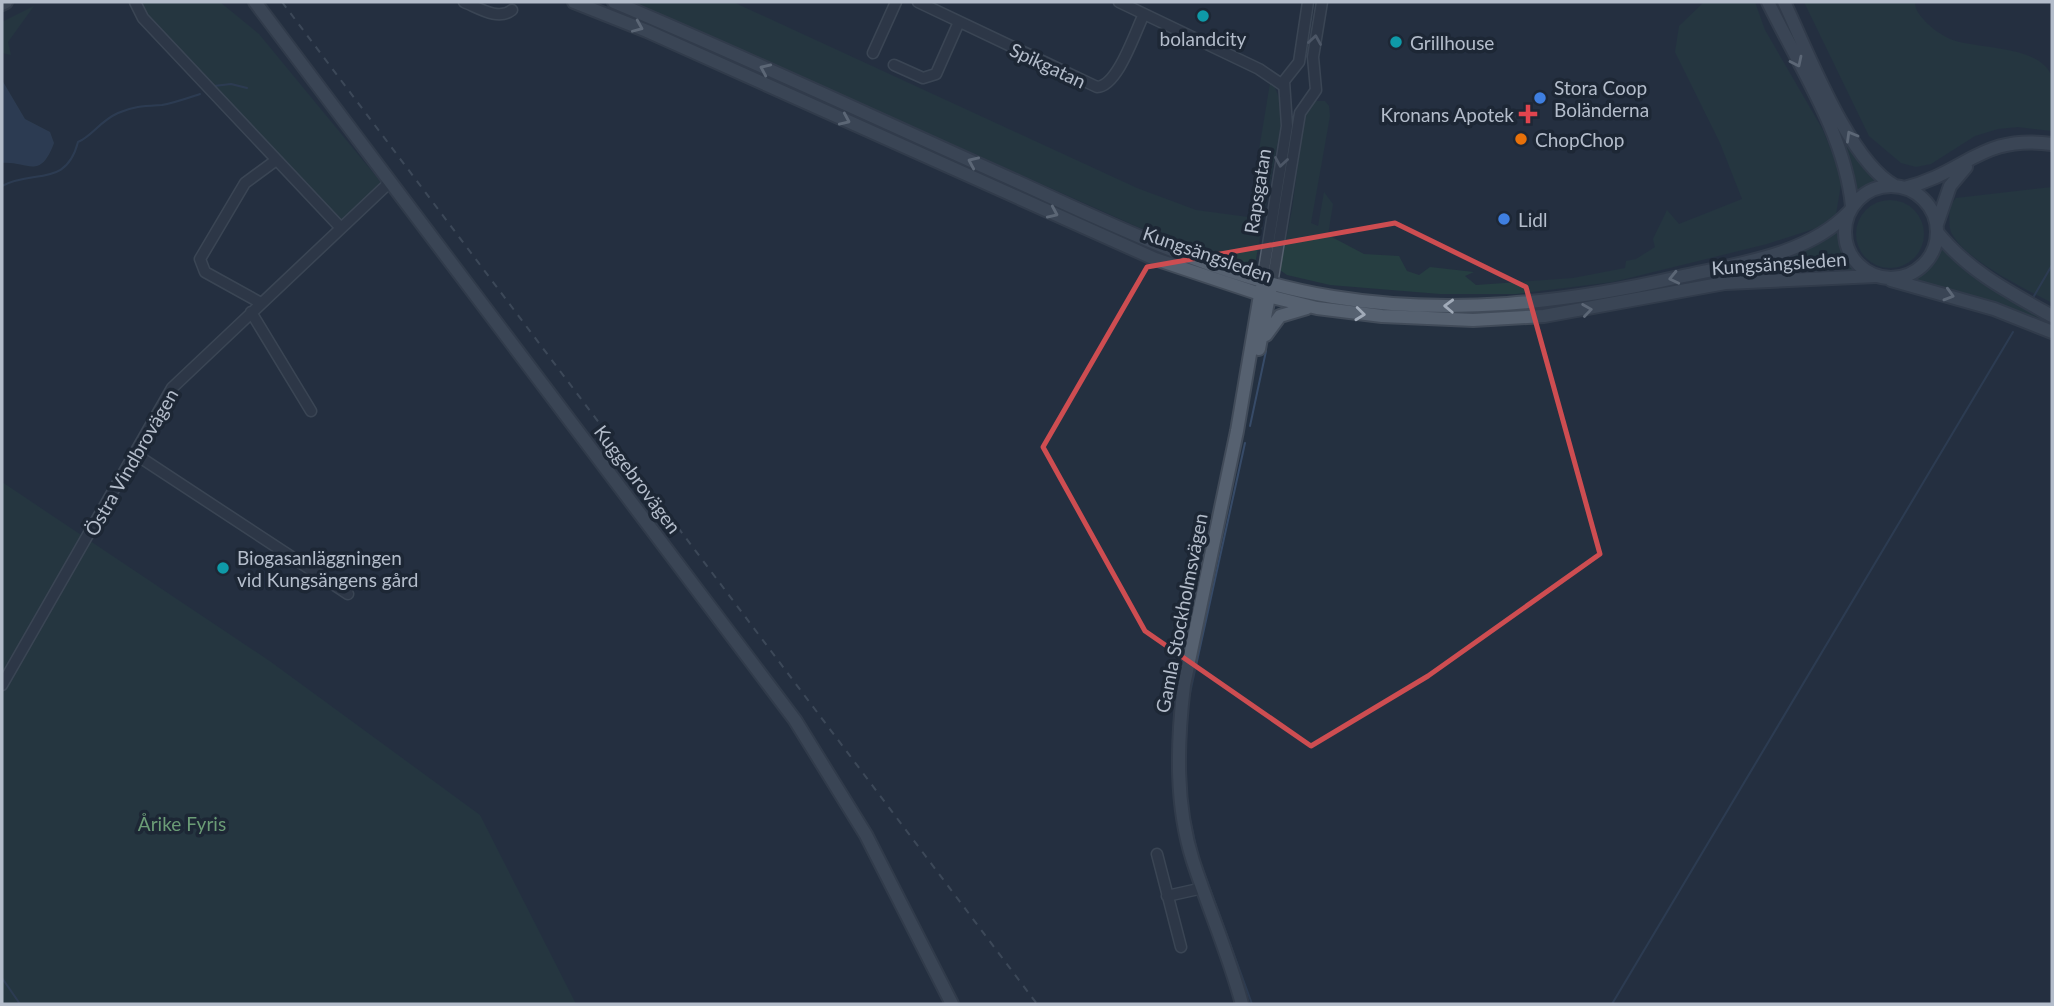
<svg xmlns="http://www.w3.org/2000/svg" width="2054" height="1006" font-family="Lato,sans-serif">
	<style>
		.green { fill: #263e41 }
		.water { fill: #374b68 }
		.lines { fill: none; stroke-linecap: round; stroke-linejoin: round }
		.stream { stroke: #374b68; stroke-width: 2 }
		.minor-casing { stroke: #56606e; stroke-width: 13 }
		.major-casing { stroke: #414b59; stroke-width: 16 }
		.minor { stroke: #384250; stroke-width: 10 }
		.major { stroke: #566170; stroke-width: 12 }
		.rail { stroke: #5a6677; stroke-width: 2; stroke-dasharray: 7 7; stroke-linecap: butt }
		.oneway { stroke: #a1abb9 }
		.oneway2 { stroke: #7c8694 }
		.marked { fill: none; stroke: #ce4d51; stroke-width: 5; stroke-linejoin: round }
		.culture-dot { fill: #0f9aa8; stroke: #1d2735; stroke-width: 2.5 }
		.shop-dot { fill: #3f7fe0; stroke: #1d2735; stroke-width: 2.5 }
		.health-dot { fill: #e0444e; stroke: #1d2735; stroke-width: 2.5 }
		.food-dot { fill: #e8710a; stroke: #1d2735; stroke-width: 2.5 }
		.labels { text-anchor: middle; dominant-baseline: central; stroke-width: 7; stroke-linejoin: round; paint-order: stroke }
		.poi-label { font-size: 19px; fill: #b4bdcb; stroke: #1d2735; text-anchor: start }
		.street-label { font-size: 19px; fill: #b4bdcb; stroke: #1d2735 }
		.park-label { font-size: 19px; fill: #6b9c76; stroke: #1d2735 }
	</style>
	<rect width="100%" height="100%" fill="#243040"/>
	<path class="green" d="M137 2H220L259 34 385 187 341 228Z
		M633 2H733L1137 188 1196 210 1248 217 1270 83H1273L1282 105V120L1255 264 1248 267 1238 265 1167 240Z
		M1704 2H1755L1765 30 1823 130 1842 178 1836 214 1823 226 1767 244 1613 282 1516 294H1440L1330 285 1287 275 1280 270 1292 209 1304 119 1306 109 1315 101H1325L1329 106 1330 116 1311 223 1318 226 1324 192 1333 204 1328 235 1364 254 1399 256 1407 271 1419 275 1430 267 1474 272 1465 276 1476 285 1573 278 1625 268 1626 261 1636 259 1655 247 1653 239 1667 210 1679 224 1742 199 1720 143 1675 52 1679 26Z
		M1774 2H1778L1839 127 1882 184 1854 197Z
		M1804 2H1915C1915 10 1919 14 1924 20 1930 27 1941 35 1950 39 1977 50 2040 44 2052 77 2054 92 2052 115 2052 131L2018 127 1998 129 1975 136 1931 164 1916 167 1901 163 1869 136Z
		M34 6 8 42 11 55 2 53V22Z
		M2052 187V303C2024 288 1968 262 1952 234 1948 227 1950 215 1949 207L1956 198Z
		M1856 234a34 34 0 1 1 68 0a34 34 0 1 1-68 0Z
		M1838 231 1845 259 1856 274C1808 271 1760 272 1712 280 1665 288 1618 302 1571 307 1507 315 1443 314 1379 310V306C1509 315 1608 303 1733 270 1770 260 1807 253 1838 231Z
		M1940 247 1963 269 2052 322V327L2009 308 1913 281 1928 270Z
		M2 482 271 662 480 815 576 1004H2Z"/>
	<path class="water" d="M2 80 25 119 50 132 54 143C40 181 28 161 2 163Z"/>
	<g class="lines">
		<path class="stream" d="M214 86 231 84 247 88
			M2 186C34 169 66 188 78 142 92 136 100 121 118 113 134 106 146 106 162 105 174 103 188 98 200 94
			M2034 296 2052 265
			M1250 426 1266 351
			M1188 702 1245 443
			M1189 815 1196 847
			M1198 856 1252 1004
			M2 978 20 1004
			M1612 1004 2013 332"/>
		<g class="minor-casing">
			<path id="minor" d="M135 2 143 18 341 228
				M464 2C479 8 498 21 512 10
				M918 2 1097 87C1118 86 1135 32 1144 14
				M1119 2 1259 69 1284 86
				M873 53 896 2
				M894 65 923 78 936 74 959 22
				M1262 282 1287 126 1284 81 1299 62 1308 2
				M1272 284 1300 113 1316 90 1313 57 1322 2
				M261 303 205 272 200 259 245 183 275 161
				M251 312 311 411
				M135 454 348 594
				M2 685 172 388 390 182
				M1157 854 1181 947
				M1167 896 1203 888"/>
		</g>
		<g class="major-casing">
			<path id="major" d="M255 2 795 720 866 835 952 1004
				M574 2 647 31 1155 259 1260 294 1317 308 1382 316 1473 320 1544 316 1725 283 1875 276
				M614 2C750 59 883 122 1018 182 1119 228 1222 279 1333 297 1450 316 1565 303 1679 277 1736 264 1807 256 1849 212
				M1768 2C1799 66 1845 134 1852 206
				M1784 2C1807 50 1849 162 1895 186
				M2 4 6 2
				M1845 232a46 46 0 1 1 92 0a46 46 0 1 1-92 0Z
				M1904 188C1966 173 1981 134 2052 144
				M1937 224 1950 186 1966 167
				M1937 232C1968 271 2009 292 2052 316
				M1891 280 1994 309 2052 332
				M1266 335 1280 316 1307 308
				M1259 349 1270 291
				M1242 1004C1229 955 1209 910 1193 861 1175 805 1177 743 1184 685L1237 431 1261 289"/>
		</g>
		<use href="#minor" class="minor"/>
		<use href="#major" class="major"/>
		<path class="rail" d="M282 2 1037 1004"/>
	</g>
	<defs><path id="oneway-chevron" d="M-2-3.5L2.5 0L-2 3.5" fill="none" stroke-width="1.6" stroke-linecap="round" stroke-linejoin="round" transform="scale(1.75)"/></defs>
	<g class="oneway">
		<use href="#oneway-chevron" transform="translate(638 27) rotate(23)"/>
		<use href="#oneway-chevron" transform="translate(1797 62) rotate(64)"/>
		<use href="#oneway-chevron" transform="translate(765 69) rotate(-156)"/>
		<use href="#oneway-chevron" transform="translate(845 120) rotate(24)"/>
		<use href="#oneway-chevron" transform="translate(1851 136) rotate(-120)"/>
		<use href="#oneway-chevron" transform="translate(973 162) rotate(-156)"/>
		<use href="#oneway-chevron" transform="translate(1053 213) rotate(24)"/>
		<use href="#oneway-chevron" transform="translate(1674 278) rotate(167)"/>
		<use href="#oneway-chevron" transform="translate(1949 295) rotate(16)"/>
		<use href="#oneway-chevron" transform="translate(1449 306) rotate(-178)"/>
		<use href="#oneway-chevron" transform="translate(1587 310) rotate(-8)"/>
		<use href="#oneway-chevron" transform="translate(1360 314) rotate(6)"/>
	</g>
	<g class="oneway2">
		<use href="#oneway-chevron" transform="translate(1315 40) rotate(-81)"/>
		<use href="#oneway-chevron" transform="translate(1281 162) rotate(99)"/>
	</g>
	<path d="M0 0H2054V1006H0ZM1395 223 1526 287 1600 554 1428 676 1311 746 1145 631 1043 447 1147 267Z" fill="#243040" fill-opacity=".55" fill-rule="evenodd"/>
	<path class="marked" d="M1395 223 1526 287 1600 554 1428 676 1311 746 1145 631 1043 447 1147 267Z"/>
	<g class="culture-dot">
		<circle cx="1203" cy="16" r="7"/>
		<circle cx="1396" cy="42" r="7"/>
		<circle cx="223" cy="568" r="7"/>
	</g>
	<g class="shop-dot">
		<circle cx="1540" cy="98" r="7"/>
		<circle cx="1504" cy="219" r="7"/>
	</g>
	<path class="health-dot" d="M1524.5 103.5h7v7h7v7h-7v7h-7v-7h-7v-7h7z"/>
	<circle class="food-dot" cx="1521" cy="139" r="7"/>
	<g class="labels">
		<g class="poi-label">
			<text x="1203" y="38" text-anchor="middle">bolandcity</text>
			<text x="1410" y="42">Grillhouse</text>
			<text x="1554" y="87">Stora Coop<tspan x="1554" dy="22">Boländerna</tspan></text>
			<text x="1514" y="114" text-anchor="end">Kronans Apotek</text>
			<text x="1535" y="139">ChopChop</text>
			<text x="1518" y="219">Lidl</text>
			<text x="237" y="557">Biogasanläggningen<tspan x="237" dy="22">vid Kungsängens gård</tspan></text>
		</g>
		<g class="street-label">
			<text transform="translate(1048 65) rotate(25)">Spikgatan</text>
			<text transform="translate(1257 191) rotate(-81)">Rapsgatan</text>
			<text transform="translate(1208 254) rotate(19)">Kungsängsleden</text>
			<text transform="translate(1779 263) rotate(-4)">Kungsängsleden</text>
			<text transform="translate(131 462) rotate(-60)">Östra Vindbrovägen</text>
			<text transform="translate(638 479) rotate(53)">Kuggebrovägen</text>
			<text transform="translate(1181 613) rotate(-79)">Gamla Stockholmsvägen</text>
		</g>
		<g class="park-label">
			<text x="182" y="823">Årike Fyris</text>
		</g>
	</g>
	<rect width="2054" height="1006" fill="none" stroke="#b4bdcb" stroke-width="7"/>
</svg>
